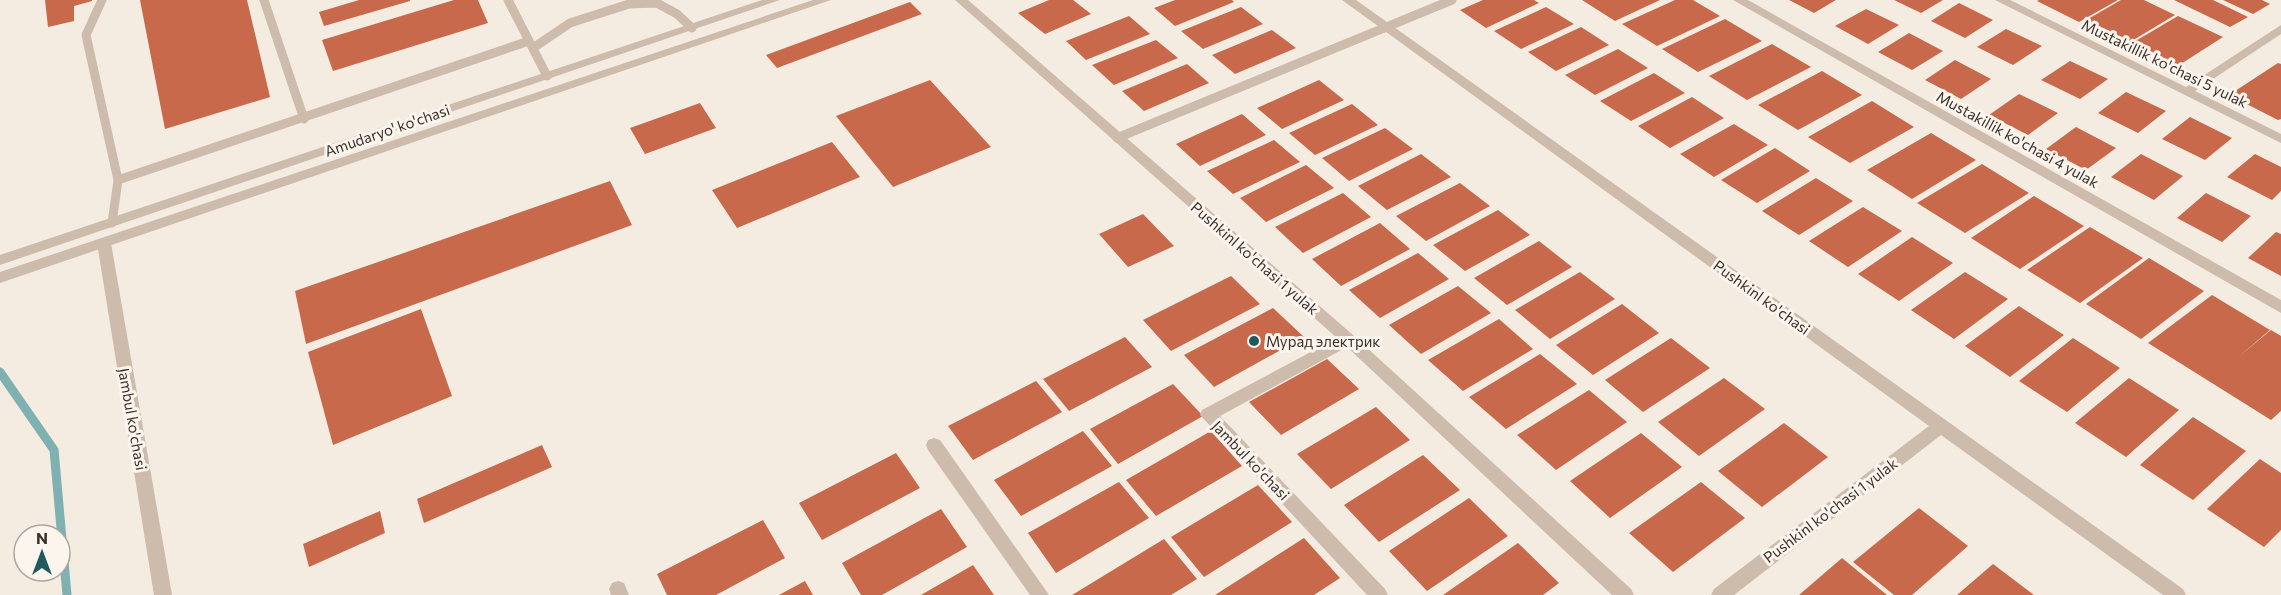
<svg xmlns="http://www.w3.org/2000/svg" width="2281" height="595" font-family="Commissioner,sans-serif">
	<style>
		.lines { fill: none; stroke-linecap: round; stroke-linejoin: round }
		.stream { stroke: #7fb0b2; stroke-width: 9 }
		.building { fill: #c8694b }
		.service { stroke: #cdbbac; stroke-width: 9 }
		.minor { fill: #cdbbac; fill-rule: evenodd }
		.tertiary { fill: #cdbbac; fill-rule: evenodd }
		.poi-dot { fill: #1f5a5e; stroke: #fbf5ee; stroke-width: 2 }
		.labels { text-anchor: middle; dominant-baseline: central; stroke-width: 6; stroke-linejoin: round; paint-order: stroke }
		.street-label { font-size: 15px; fill: #3b302b; stroke: #fbf5ee }
		.poi-label { font-size: 15px; fill: #3b302b; stroke: #fbf5ee; text-anchor: start }
	</style>
	<rect width="100%" height="100%" fill="#f4ebe1"/>
	<g class="lines">
		<path class="stream" d="M0 372 54 450 67 595"/>
	</g>
	<path class="building" d="M45 0H92V1L74 6V21L48 27Z
		M140 0H247L270 97 165 129Z
		M359 0H410V1L324 26 319 12Z
		M454 0H478L488 23 333 71 322 40Z
		M1049 0H1073L1091 14 1045 34 1018 13Z
		M1175 0H1232L1234 2 1175 26 1154 8Z
		M1483 0H1534L1539 3 1486 28 1460 10Z
		M1582 0H1660L1615 21Z
		M1675 0H1693L1720 16 1657 46 1622 24Z
		M1789 0H1836L1814 13Z
		M1894 0H1943L1921 13Z
		M2039 0H2118L2079 22 2037 1Z
		M2121 0H2144L2175 15 2125 45 2081 23Z
		M2174 0H2213L2248 17 2230 27Z
		M2223 0H2262L2270 4 2253 14Z
		M910 2 922 14 777 68 766 55Z
		M1959 3 1993 20 1965 38 1931 21Z
		M1241 7 1263 24 1203 49 1181 31Z
		M1546 7 1574 24 1521 49 1494 31Z
		M1866 9 1899 25 1868 44 1835 26Z
		M1129 16 1150 34 1086 60 1066 41Z
		M2178 16 2223 37 2173 69 2127 46Z
		M1725 19 1762 41 1698 72 1662 49Z
		M1581 27 1609 45 1556 71 1528 52Z
		M2006 29 2042 46 2013 65 1977 47Z
		M1272 30 1296 48 1235 74 1212 55Z
		M1909 33 1943 51 1912 70 1878 52Z
		M1156 40 1178 58 1114 85 1092 65Z
		M1772 44 1811 67 1747 100 1709 76Z
		M1618 49 1648 68 1595 95 1565 75Z
		M1955 60 1991 79 1961 99 1925 80Z
		M2070 61 2108 79 2080 99 2041 80Z
		M2278 63 2281 64V119L2278 120 2229 95Z
		M1187 64 1209 83 1144 111 1122 91Z
		M1822 71 1862 95 1798 130 1758 105Z
		M1654 73 1685 93 1631 121 1600 101Z
		M930 80 991 147 893 187 836 116Z
		M1319 80 1344 100 1282 129 1257 108Z
		M2126 92 2166 111 2138 133 2098 113Z
		M2019 94 2058 113 2028 135 1989 115Z
		M1692 97 1724 118 1670 148 1638 126Z
		M1872 101 1914 127 1850 163 1808 137Z
		M700 103 716 128 645 154 630 128Z
		M1352 104 1378 125 1315 155 1289 133Z
		M1242 114 1266 135 1200 166 1176 144Z
		M2190 117 2232 138 2205 160 2162 139Z
		M1734 124 1768 145 1714 177 1680 154Z
		M2076 127 2116 148 2086 170 2046 149Z
		M1385 128 1413 149 1349 181 1322 158Z
		M1931 133 1976 160 1912 199 1867 170Z
		M1274 140 1300 162 1233 194 1207 171Z
		M832 142 860 177 737 228 712 190Z
		M1775 148 1810 171 1757 203 1721 180Z
		M1421 154 1451 177 1387 210 1358 186Z
		M2141 154 2183 176 2154 200 2111 177Z
		M2255 154 2281 167V191L2272 200 2227 177Z
		M1982 164 2029 193 1965 233 1917 203Z
		M1306 165 1334 188 1266 222 1240 198Z
		M1816 178 1853 201 1799 235 1762 211Z
		M610 181 632 225 306 344 295 291Z
		M1460 183 1490 206 1426 241 1396 216Z
		M1343 193 1371 217 1303 253 1275 227Z
		M2206 193 2251 216 2222 242 2177 218Z
		M2034 196 2084 226 2020 269 1971 238Z
		M1863 207 1902 231 1848 267 1809 241Z
		M1498 210 1530 235 1465 271 1433 245Z
		M1143 214 1174 246 1128 267 1099 234Z
		M1380 223 1410 249 1341 286 1312 259Z
		M2090 227 2143 258 2080 303 2027 270Z
		M2276 232 2281 234V276L2248 258Z
		M1912 237 1953 263 1899 301 1858 274Z
		M1539 241 1572 267 1507 305 1474 278Z
		M1418 253 1449 279 1380 318 1349 290Z
		M2149 258 2204 291 2141 339 2086 304Z
		M1580 272 1615 299 1550 339 1515 310Z
		M1965 272 2008 299 1954 339 1911 310Z
		M1231 276 1260 304 1171 351 1143 320Z
		M1458 286 1491 313 1421 354 1389 325Z
		M2212 295 2270 330 2237 358 2271 330 2281 336V411L2271 420 2148 343Z
		M1622 304 1659 333 1593 375 1556 345Z
		M2019 306 2064 335 2010 377 1965 346Z
		M1273 308 1304 337 1214 387 1184 355Z
		M421 309 452 396 333 445 308 352Z
		M1499 319 1533 349 1463 391 1428 360Z
		M1125 337 1152 367 1069 411 1043 379Z
		M1671 338 1710 368 1643 412 1605 380Z
		M2073 338 2120 368 2067 412 2019 381Z
		M1540 354 1577 384 1506 429 1469 397Z
		M1327 359 1359 389 1281 435 1249 402Z
		M1724 378 1765 409 1699 456 1658 422Z
		M2129 378 2179 410 2126 457 2075 423Z
		M1036 381 1062 412 973 460 948 426Z
		M1173 384 1203 416 1118 464 1090 429Z
		M1589 390 1627 422 1556 470 1517 435Z
		M1376 407 1410 440 1331 489 1297 454Z
		M2193 417 2246 451 2193 500 2140 465Z
		M1784 423 1828 457 1762 507 1718 471Z
		M1083 431 1112 466 1021 516 994 480Z
		M1211 431 1242 466 1156 516 1126 480Z
		M1641 433 1682 467 1610 518 1570 481Z
		M542 445 552 467 424 523 417 499Z
		M896 453 920 488 822 540 799 503Z
		M1423 455 1460 490 1379 542 1344 505Z
		M2260 459 2281 473V530L2264 547 2207 509Z
		M1119 482 1149 518 1056 573 1028 533Z
		M1701 482 1745 518 1673 572 1629 533Z
		M1258 485 1292 522 1204 577 1171 537Z
		M1469 498 1508 536 1427 591 1389 551Z
		M1919 508 1968 546 1912 595H1894L1853 562Z
		M941 509 967 547 882 595H861L842 563Z
		M380 511 385 533 309 567 303 544Z
		M763 520 785 558 716 595H667L657 574Z
		M1304 538 1340 578 1314 595H1215Z
		M1164 539 1197 579 1171 595H1072Z
		M1518 543 1559 583 1543 595H1443Z
		M1842 558 1887 595H1799Z
		M1993 564 2034 595H1957Z
		M973 565 994 595H921Z
		M805 581 813 595H779Z"/>
	<g class="lines">
		<path class="service" d="M102 0 86 35 118 180 112 223
			M264 0 304 119
			M508 0 547 76
			M533 48 570 23 629 4 657 3 677 14 692 28
			M1117 138 1452 0
			M118 180 529 41"/>
		<path class="minor" d="M955 0H968L1353 335 1631 589 1634 595H1612L1347 347 1220 416 1385 589 1388 595H1367L1200 415 1202 410 1337 338Z
			M1342 0H1356L2183 589 2186 595H2163L1941 435 1734 595H1711L1714 589 1929 426Z
			M1733 0H1748L2281 300V313Z
			M1995 0H2010L2186 87 2281 25V34L2195 91 2281 134V143Z
			M104 238 111 243 172 595H154L97 243Z
			M934 438 940 440 1049 595H1030L928 450 926 445 928 440Z
			M618 581 624 583 629 595H611L609 589 612 583Z"/>
		<path class="tertiary" d="M762 0H780L0 265V255Z
			M813 0H831L0 283V272Z"/>
	</g>
	<circle class="poi-dot" cx="1254" cy="341" r="6"/>
	<g class="labels">
		<g class="street-label">
			<text transform="translate(2165 63) rotate(26)">Mustakillik ko'chasi 5 yulak</text>
			<text transform="translate(387 130) rotate(-19)">Amudaryo' ko'chasi</text>
			<text transform="translate(2018 139) rotate(29)">Mustakillik ko'chasi 4 yulak</text>
			<text transform="translate(1255 258) rotate(41)">Pushkinl ko'chasi 1 yulak</text>
			<text transform="translate(1762 297) rotate(36)">Pushkinl ko'chasi</text>
			<text transform="translate(133 419) rotate(80)">Jambul ko'chasi</text>
			<text transform="translate(1251 460) rotate(46)">Jambul ko'chasi</text>
			<text transform="translate(1830 510) rotate(-37)">Pushkinl ko'chasi 1 yulak</text>
		</g>
		<g class="poi-label">
			<text x="1266" y="341">Мурад электрик</text>
		</g>
	</g>
	<g transform="translate(42 553)"><circle r="28" fill="#fbf5ee" stroke="#aea6a0" stroke-width="1.5"/>
	<path d="M0-4.5L10 22L0 15L-10 22Z" fill="#1f5a5e"/>
	<text y="-9" font-size="16" font-weight="bold" text-anchor="middle" fill="#3b302b">N</text>
	</g>
</svg>
